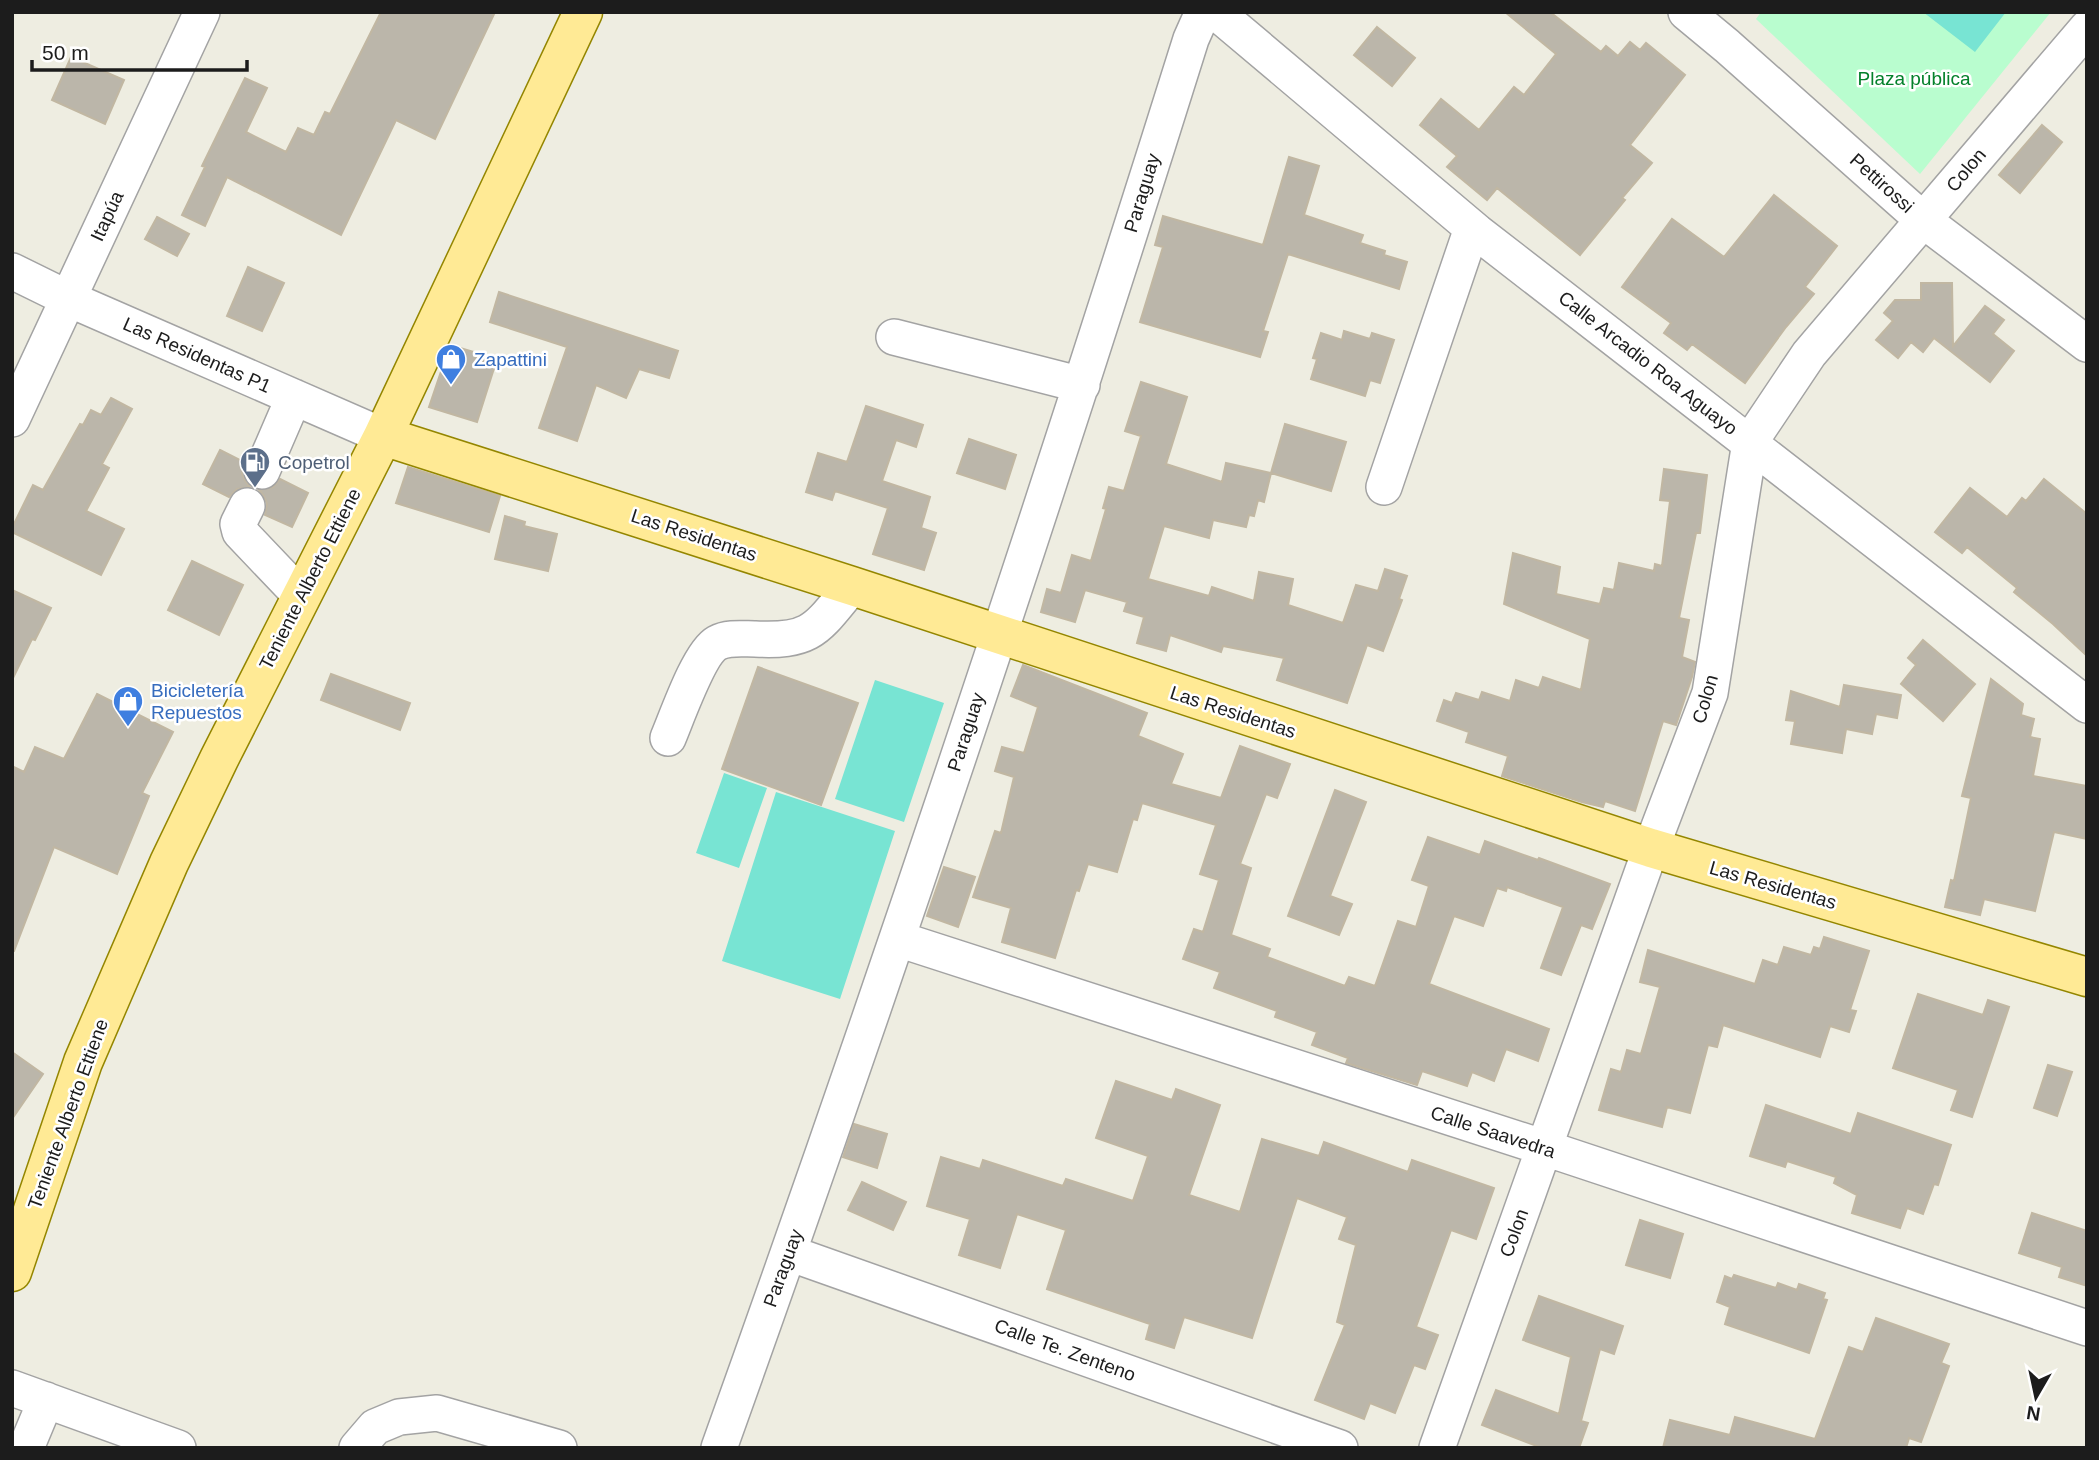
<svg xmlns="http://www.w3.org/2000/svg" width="2099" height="1460" font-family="Arial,sans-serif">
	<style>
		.park { fill: #b9fdcf }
		.pitch { fill: #78e4d3 }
		.building { fill: #bbb6aa; stroke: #c1b7a2; stroke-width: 2 }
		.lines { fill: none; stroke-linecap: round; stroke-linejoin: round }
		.minor-casing { stroke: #a3a3a3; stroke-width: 38 }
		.major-casing { stroke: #948600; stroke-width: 41 }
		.minor { stroke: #fff; stroke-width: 35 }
		.major { stroke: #ffea95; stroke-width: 38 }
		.labels { text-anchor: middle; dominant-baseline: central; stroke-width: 5; stroke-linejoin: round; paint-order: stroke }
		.park-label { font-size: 19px; fill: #04812b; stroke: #fff }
		.street-label { font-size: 19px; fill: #1c1c1c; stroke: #fff }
		.shop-label { font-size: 19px; fill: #366cbe; stroke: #fff; text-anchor: start }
		.service-label { font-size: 19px; fill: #4e5e75; stroke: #fff; text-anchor: start }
	</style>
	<rect width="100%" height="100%" fill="#eeede1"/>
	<path class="park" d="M1761 12H2051L1920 174 1756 19Z"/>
	<path class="pitch" d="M1923 12H2006L1975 52Z
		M875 680 944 703 904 822 835 799Z
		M724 773 767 788 739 868 696 853Z
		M776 792 895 831 840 999 722 961Z"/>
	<path class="building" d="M381 12H495L435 139 396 120 341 235 227 177 205 226 182 215 205 167 202 166 245 78 267 88 246 132 286 152 298 128 314 135 325 112 330 114Z
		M1505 12H1550L1601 52 1606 46 1618 56 1630 42 1640 50 1646 43 1685 75 1630 145 1652 163 1622 198 1625 200 1580 255 1497 188 1487 200 1447 167 1457 156 1420 125 1441 99 1479 130 1514 87 1524 95 1556 54Z
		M1377 27 1415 58 1392 86 1354 55Z
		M71 57 124 80 105 124 52 100Z
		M2042 125 2062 142 2020 193 1999 175Z
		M1289 157 1319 166 1304 215 1363 235 1360 243 1385 251 1384 255 1407 262 1399 289 1288 254 1263 331 1268 332 1260 357 1140 322 1163 247 1155 245 1163 216 1263 245Z
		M1774 195 1837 246 1805 287 1814 294 1786 327 1745 383 1692 344 1687 350 1664 333 1671 323 1622 287 1672 219 1724 257Z
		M157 217 189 234 177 256 145 239Z
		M248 267 284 283 262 331 227 316Z
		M1921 283H1952L1953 346 1985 306 2004 320 1993 334 2014 351 1990 382 1934 338 1923 352 1911 342 1898 358 1876 340 1893 321 1884 313 1895 300H1921Z
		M499 292 678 351 669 378 639 369 626 398 596 385 577 441 539 428 567 347 490 322Z
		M1344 331 1370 339 1372 333 1394 340 1380 383 1370 380 1365 396 1311 379 1317 359 1313 358 1321 333 1342 340Z
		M450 345 497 359 477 422 429 407Z
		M1141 382 1187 397 1166 464 1222 482 1226 463 1271 473 1264 502 1258 500 1254 516 1249 515 1246 527 1213 520 1209 538 1164 526 1148 579 1209 596 1212 587 1254 601 1259 572 1293 579 1288 605 1343 623 1356 585 1378 591 1385 569 1407 576 1399 599 1402 600 1383 651 1367 645 1347 703 1277 680 1284 658 1223 646 1221 652 1170 635 1166 651 1137 643 1144 617 1124 611 1127 602 1085 590 1075 622 1041 612 1047 589 1061 593 1072 555 1091 561 1106 509 1103 508 1109 487 1124 491 1141 436 1125 431Z
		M111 398 132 409 102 464 109 468 86 511 124 529 101 575 12 532V528L33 485 43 490 80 424 83 425 91 410 101 415Z
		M866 406 923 425 916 447 896 440 882 481 930 497 921 528 936 533 924 570 873 554 888 508 835 491 832 500 806 492 818 453 847 462Z
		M1285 424 1346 442 1331 491 1271 473Z
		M969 439 1016 455 1005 489 957 473Z
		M220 450 244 462 242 474 246 482 250 487 237 489 229 497 203 484Z
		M408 467 500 496 489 532 396 503Z
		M1664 469 1707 475 1700 533H1696L1679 618 1689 620 1682 657 1695 662 1692 677 1676 725 1663 721 1635 811 1605 801 1603 807 1582 802 1502 776 1508 756 1466 742 1469 732 1437 721 1444 700 1452 703 1456 693 1479 700 1482 692 1510 701 1516 680 1539 688 1543 677 1581 690 1590 639 1504 604 1513 553 1560 567 1556 594 1600 604 1604 588 1614 590 1619 563 1654 571 1655 564 1662 566 1670 501 1660 500Z
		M280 479 308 493 292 527 265 515 267 504 264 496 259 490 273 487Z
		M2044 479 2087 514V656L2053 624 2014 592 2017 588 1967 547 1962 553 1935 532 1970 488 2007 517 2022 498 2026 501Z
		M505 516 525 522 524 526 557 534 548 571 495 559Z
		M192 561 243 585 219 635 168 610Z
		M12 590 51 608 35 640 32 639 12 680Z
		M1923 640 1975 684 1943 721 1901 684 1916 665 1908 658Z
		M1023 665 1147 713 1138 736 1183 754 1171 784 1221 798 1240 746 1290 764 1277 798 1266 794 1240 864 1251 868 1231 935 1270 949 1267 957 1345 986 1349 977 1375 986 1398 921 1416 927 1429 886 1412 880 1428 837 1480 855 1485 841 1538 860 1539 858 1610 884 1592 929 1581 925 1561 975 1541 968 1563 907 1507 887 1506 891 1497 888 1483 926 1454 916 1429 984 1549 1029 1538 1061 1506 1049 1494 1081 1472 1072 1467 1086 1422 1071 1417 1085 1346 1063 1348 1058 1312 1045 1317 1032 1275 1017 1277 1011 1214 988 1220 972 1183 959 1194 929 1203 932 1219 880 1200 874 1216 825 1142 803 1137 820 1133 819 1117 872 1088 864 1079 891 1076 890 1055 958 1002 942 1011 908 973 897 995 831 1001 833 1014 777 995 771 1002 747 1024 753 1038 707 1011 696Z
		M758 667 858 703 821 805 722 769Z
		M331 674 410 703 400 730 321 700Z
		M1991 679 2023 704 2021 715 2034 719 2030 737 2040 739 2033 776 2087 786V839L2054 832 2035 911 1984 899 1980 915 1945 907 1951 880 1954 881 1971 798 1962 796Z
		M1844 685 1901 695 1897 718 1876 714 1872 734 1846 729 1842 753 1791 744 1795 721 1786 720 1791 691 1840 707Z
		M97 694 173 732 142 793 149 796 117 874 54 847 14 951H12V766L24 772 35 747 64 759Z
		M1335 790 1366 802 1330 896 1352 904 1339 935 1288 916Z
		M944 867 975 877 958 927 927 916Z
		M1824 937 1869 951 1850 1010 1856 1011 1849 1032 1830 1026 1820 1057 1723 1025 1717 1047 1708 1045 1690 1113 1667 1107 1662 1127 1599 1110 1611 1069 1621 1072 1627 1050 1641 1054 1660 987 1640 982 1648 950 1755 984 1763 960 1778 965 1784 947 1811 955 1814 947 1820 949Z
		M1918 994 1983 1015 1988 1000 2009 1007 1972 1117 1951 1110 1958 1090 1893 1068Z
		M12 1052 43 1074 12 1119Z
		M2048 1065 2072 1072 2057 1116 2034 1108Z
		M1116 1081 1172 1100 1176 1089 1220 1105 1189 1195 1240 1212 1262 1139 1319 1156 1324 1142 1408 1172 1412 1160 1494 1188 1476 1239 1451 1230 1416 1327 1438 1335 1425 1369 1414 1365 1395 1413 1370 1403 1364 1419 1315 1400 1345 1325 1337 1322 1356 1245 1339 1239 1347 1217 1297 1198 1252 1338 1184 1317 1174 1348 1146 1339 1150 1324 1047 1289 1066 1230 1017 1214 1000 1268 959 1255 970 1219 927 1206 941 1157 980 1169 983 1160 1063 1186 1066 1179 1133 1201 1148 1156 1096 1138Z
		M1766 1105 1851 1134 1858 1113 1951 1145 1938 1185 1934 1184 1923 1214 1907 1208 1900 1228 1852 1213 1857 1195 1834 1183 1836 1177 1787 1161 1785 1167 1750 1156Z
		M854 1124 887 1134 877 1168 843 1157Z
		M862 1182 906 1202 893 1230 848 1210Z
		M2032 1213 2087 1231V1286L2059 1277 2062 1267 2019 1253Z
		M1640 1220 1683 1234 1670 1278 1626 1265Z
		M1734 1275 1776 1288 1778 1283 1797 1290 1799 1284 1825 1293 1823 1299 1827 1300 1809 1353 1725 1324 1730 1307 1717 1302 1725 1276 1732 1279Z
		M1539 1296 1623 1326 1614 1354 1600 1349 1581 1421 1588 1423 1579 1448H1542L1482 1425 1496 1390 1559 1414 1571 1357 1523 1340Z
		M1876 1318 1949 1344 1941 1363 1949 1366 1921 1442 1909 1438 1906 1448H1663L1670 1420 1730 1435 1735 1417 1815 1439 1849 1347 1863 1352Z"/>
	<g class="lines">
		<g class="minor-casing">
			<path id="minor" d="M1216 12 1477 232 2087 705
				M1686 12 1727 46 1923 220 2087 344
				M12 271 69 299 383 436
				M894 337 1082 385
				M12 419 202 12
				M262 471 294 397
				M1384 487 1472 228
				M247 506 238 524 240 532 301 596
				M668 738C677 717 699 653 717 643 728 637 743 639 755 639 813 642 817 628 852 586
				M898 939 1545 1148 2087 1328
				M789 1253 1340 1448
				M12 1388 178 1448
				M26 1448 46 1400
				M357 1448 375 1427 399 1417 437 1413 559 1448
				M719 1448C886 982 1043 511 1191 39L1203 12
				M1437 1448 1651 848 1710 693 1750 442 1809 354 2087 28"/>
		</g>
		<g class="major-casing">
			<path id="major" d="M383 436 852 586 1651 848 2087 977
				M12 1272 83 1062 169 863 219 759 383 436 583 12"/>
		</g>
		<use href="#minor" class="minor"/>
		<use href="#major" class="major"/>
	</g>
	<defs>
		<g id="shop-pin" transform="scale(1.575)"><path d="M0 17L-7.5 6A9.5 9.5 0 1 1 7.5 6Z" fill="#3f7fe0" stroke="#fff"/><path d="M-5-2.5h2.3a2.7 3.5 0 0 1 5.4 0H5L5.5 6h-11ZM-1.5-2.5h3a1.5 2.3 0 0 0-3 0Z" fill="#fff"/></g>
		<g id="fuel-pin" transform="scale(1.575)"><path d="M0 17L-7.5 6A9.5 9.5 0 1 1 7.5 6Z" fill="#5c6f8a" stroke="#fff"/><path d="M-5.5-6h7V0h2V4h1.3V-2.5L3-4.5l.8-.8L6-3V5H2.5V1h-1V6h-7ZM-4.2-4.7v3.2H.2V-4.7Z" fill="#fff"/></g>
	</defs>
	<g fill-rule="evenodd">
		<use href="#shop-pin" x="451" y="359"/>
		<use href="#fuel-pin" x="255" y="462"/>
		<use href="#shop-pin" x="128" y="701"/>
	</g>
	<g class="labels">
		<g class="park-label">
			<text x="1914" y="78">Plaza pública</text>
		</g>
		<g class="street-label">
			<text transform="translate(1966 170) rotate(-50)">Colon</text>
			<text transform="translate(1882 183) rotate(42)">Pettirossi</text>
			<text transform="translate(1142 193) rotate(-73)">Paraguay</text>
			<text transform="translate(107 216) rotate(-65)">Itapúa</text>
			<text transform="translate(197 355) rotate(24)">Las Residentas P1</text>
			<text transform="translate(1648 363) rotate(38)">Calle Arcadio Roa Aguayo</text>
			<text transform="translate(694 535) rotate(18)">Las Residentas</text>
			<text transform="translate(310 579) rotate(-63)">Teniente Alberto Ettiene</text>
			<text transform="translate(1705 699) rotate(-74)">Colon</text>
			<text transform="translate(1233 712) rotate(18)">Las Residentas</text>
			<text transform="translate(966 732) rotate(-72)">Paraguay</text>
			<text transform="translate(1773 885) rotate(16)">Las Residentas</text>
			<text transform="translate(68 1114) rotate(-70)">Teniente Alberto Ettiene</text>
			<text transform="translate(1493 1132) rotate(18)">Calle Saavedra</text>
			<text transform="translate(1514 1233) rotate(-70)">Colon</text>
			<text transform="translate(783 1268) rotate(-70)">Paraguay</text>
			<text transform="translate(1065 1350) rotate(20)">Calle Te. Zenteno</text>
		</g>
		<g class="shop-label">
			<text x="474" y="359">Zapattini</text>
			<text x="151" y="690">Bicicletería<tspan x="151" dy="22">Repuestos</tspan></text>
		</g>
		<g class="service-label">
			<text x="278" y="462">Copetrol</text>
		</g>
	</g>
	<rect width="2099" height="1460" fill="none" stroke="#1c1c1c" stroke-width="28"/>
	<g transform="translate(2036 1397) rotate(189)" stroke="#ffffff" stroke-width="5" paint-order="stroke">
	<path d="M0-5L12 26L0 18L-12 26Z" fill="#1c1c1c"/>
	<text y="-10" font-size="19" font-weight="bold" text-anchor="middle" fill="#1c1c1c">N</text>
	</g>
	<path d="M32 60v10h215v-10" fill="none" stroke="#1c1c1c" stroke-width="3.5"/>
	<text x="42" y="60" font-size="21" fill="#1c1c1c" stroke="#ffffff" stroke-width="5" paint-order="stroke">50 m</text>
</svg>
